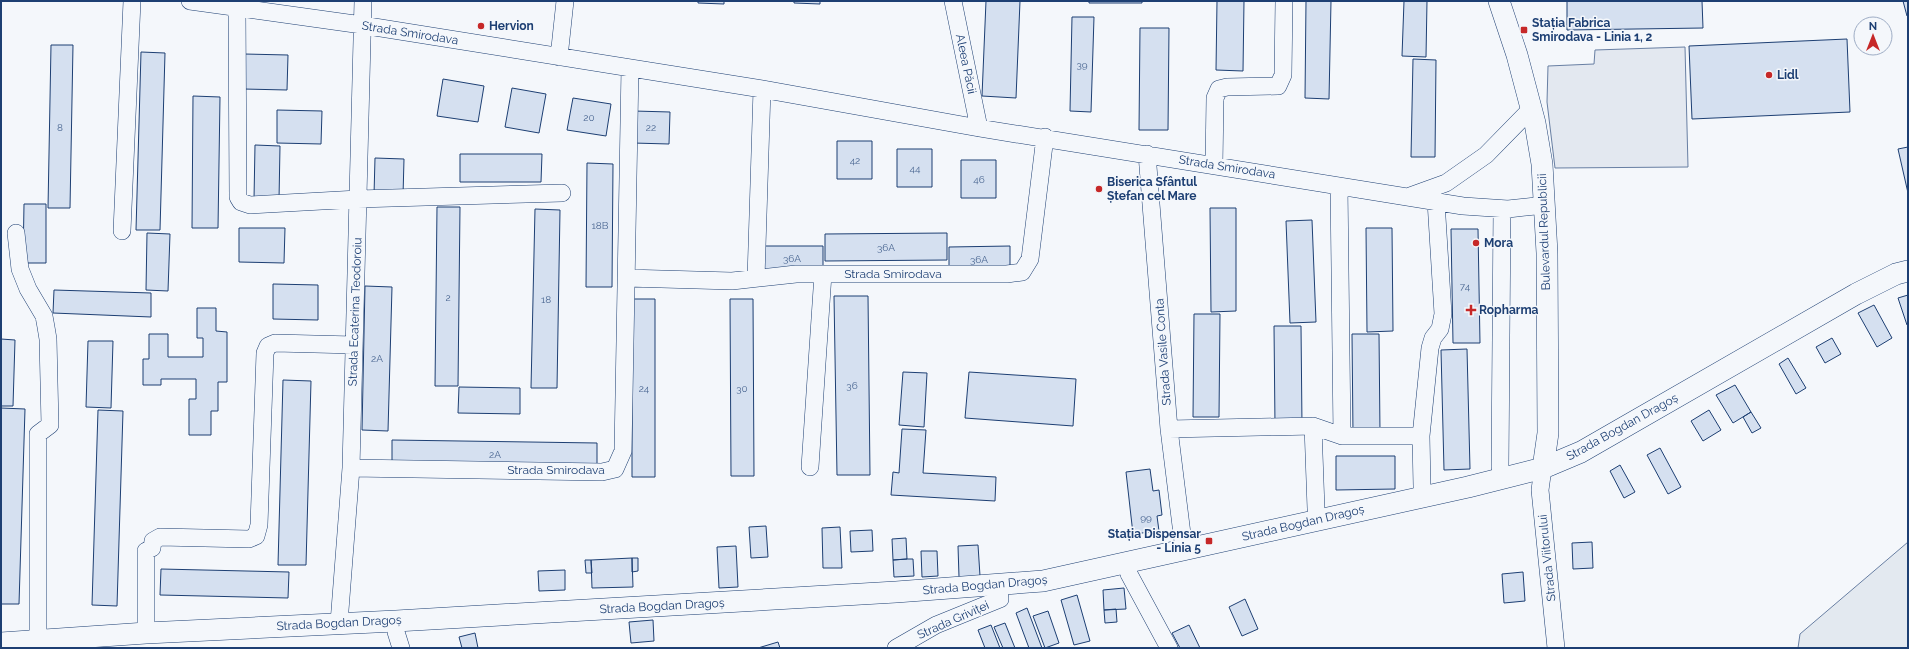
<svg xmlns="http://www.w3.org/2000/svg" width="1909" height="649" font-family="Raleway,sans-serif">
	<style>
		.green { fill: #e3e9f0; stroke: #687fa3 }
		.parking { fill: #e3e8f0; stroke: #687fa3 }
		.building { fill: #d5e0f0; stroke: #1d3f73 }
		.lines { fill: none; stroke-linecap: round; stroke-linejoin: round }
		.minor-casing { stroke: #1d3f73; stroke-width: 18 }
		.major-casing { stroke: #1d3f73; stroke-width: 22 }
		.minor { stroke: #f4f7fb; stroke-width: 17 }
		.major { stroke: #f4f7fb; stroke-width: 21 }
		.poi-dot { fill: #c62828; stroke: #f4f7fb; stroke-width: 1.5 }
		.labels { text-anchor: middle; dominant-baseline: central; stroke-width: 3; stroke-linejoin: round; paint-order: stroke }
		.number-label { font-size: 10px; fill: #4b6792 }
		.poi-label { font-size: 12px; font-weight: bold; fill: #1d3f73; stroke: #f4f7fb; text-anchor: start }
		.street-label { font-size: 12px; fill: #1d3f73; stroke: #f4f7fb }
	</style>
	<rect width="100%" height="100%" fill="#f4f7fb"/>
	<path class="green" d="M1908 542V648H1798L1800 634Z"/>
	<path class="parking" d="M1685 47 1688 167 1555 168 1547 102 1548 66 1594 64 1595 50Z"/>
	<path class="building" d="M698 1H724V4L698 3Z
		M794 1H820V4L794 3Z
		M986 1H1020L1016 98 982 96Z
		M1089 1H1142V3H1089Z
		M1217 1H1244L1243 71 1216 70Z
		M1306 1H1331L1329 99 1305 98Z
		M1404 1H1427L1426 57 1402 56Z
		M1567 1H1702L1703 28 1567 30Z
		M1903 1H1908V16H1907Z
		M1072 17H1094L1091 112 1070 111Z
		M1140 28H1169L1168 130H1139Z
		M1847 39 1850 112 1692 119 1689 46Z
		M51 45H73L70 208H48Z
		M141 52 165 53 160 230H136Z
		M244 54 288 55 287 90 243 89Z
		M1413 59 1436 60 1435 157H1411Z
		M443 79 484 86 478 122 437 116Z
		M512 88 546 94 539 133 505 127Z
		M193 96 220 97 218 228H192Z
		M573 98 611 104 606 136 567 130Z
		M277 110 322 111 321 144 277 143Z
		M634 111 670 112 669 144 633 143Z
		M837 141H872V179H837Z
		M255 145 280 146 279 200 254 199Z
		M1908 147V193L1898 149Z
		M897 149H932V187H897Z
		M460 154H542L541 182H460Z
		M375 158 404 159 403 196 374 195Z
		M961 160H996V198H961Z
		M587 163 613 164 612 287H586Z
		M24 204H46V263H23Z
		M437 207H460L458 386H435Z
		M1210 208H1236V311L1211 312Z
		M535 209 560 210 557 388H531Z
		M1312 220 1316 322 1290 323 1286 221Z
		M239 228H285L284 263 239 262Z
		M1366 228H1392L1393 331 1367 332Z
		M1451 229H1478L1480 343H1453Z
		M147 233 170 234 168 291 146 290Z
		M947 233V260L825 261V234Z
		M762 246H823V271L762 270Z
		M1010 246V272L949 273V247Z
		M273 284 318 285V320L273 319Z
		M365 286 392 287 388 431 362 430Z
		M54 290 151 293V317L53 313Z
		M1908 295V324L1907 325 1898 298Z
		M834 296H868L870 475H837Z
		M632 299H655V477H632Z
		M730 299H753L754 476H731Z
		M1874 305 1892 338 1877 347 1858 313Z
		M197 308H216V331L227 332V382H218V411H211V435H189V399H196V379H161V385H143V359H149V334H168V357H203V338H197Z
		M1194 314H1220L1219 417H1193Z
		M1274 326H1301L1302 426H1275Z
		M1352 334H1379L1380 433 1353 434Z
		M1832 338 1841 354 1825 363 1816 347Z
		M1 339 15 340 13 406H1Z
		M88 341H113L111 408 86 407Z
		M1467 349 1470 469 1444 470 1441 350Z
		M1788 358 1806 388 1796 394 1779 364Z
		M903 372 927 373 924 427 899 425Z
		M969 372 1076 379 1073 426 965 418Z
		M283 380 311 381 306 565H278Z
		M1735 385 1751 412 1733 423 1716 395Z
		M459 387 520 388V414L458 413Z
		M1 408 25 409 19 604H1Z
		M98 410 123 411 117 606 92 605Z
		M1709 410 1721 430 1703 441 1691 421Z
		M1751 412 1761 428 1752 433 1743 417Z
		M902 429 926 430 923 473 996 477 995 501 891 495 893 472 899 473Z
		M392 440 597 443V468L392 464Z
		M1660 448 1681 487 1668 494 1647 455Z
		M1336 456H1395V489L1336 490Z
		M1620 465 1635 492 1624 498 1610 471Z
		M1150 469 1153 491 1159 490 1162 515 1157 516 1159 531 1133 534 1126 472Z
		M766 526 768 557 751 558 749 527Z
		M840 527 842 568H823L822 528Z
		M872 530 873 551 851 552 850 531Z
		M906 538 907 559 893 560 892 539Z
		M1592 542 1593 568 1573 569 1572 543Z
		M978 545 980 576 959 577 958 546Z
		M736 546 738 587 719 588 717 547Z
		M921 551H937L938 576 922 577Z
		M632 558H638V571L632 572Z
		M632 558 633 587 592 588 591 560Z
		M907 559H913L914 576 894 577 893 560Z
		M585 560H591L592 573H586Z
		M161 569 289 572 288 598 160 595Z
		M565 570V590L539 591 538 571Z
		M1523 572 1525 601 1504 603 1502 574Z
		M1124 588 1126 609 1104 610 1103 590Z
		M1077 595 1090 641 1074 645 1061 600Z
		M1245 599 1258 629 1242 636 1229 607Z
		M1027 608 1042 648H1029L1016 613Z
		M1116 609 1117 622 1105 623 1104 610Z
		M1048 611 1059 643 1045 648 1033 616Z
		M653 620 654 641 631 643 629 622Z
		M1005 623 1015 648H1003L994 627Z
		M991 625 1000 648H985L978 630Z
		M1189 625 1200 648H1180L1172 633Z
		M475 633 478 648H462L459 637Z
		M778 642 780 648H758Z"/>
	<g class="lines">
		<g class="minor-casing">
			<path id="minor" d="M190 1 362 25 762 89 979 128 1463 206 1508 209 1545 205
				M953 1 979 128
				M237 8 238 197 241 202 250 205 358 199 562 193
				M559 57 565 1
				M1147 154 1169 429 1184 550
				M1214 165 1215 98 1219 89 1227 87 1278 86 1283 75 1284 1
				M1339 186 1342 436
				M1410 196 1446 183 1486 155 1531 109
				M1502 209 1500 467 1503 478
				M122 231 132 1
				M16 233 20 269 28 289 44 316 46 327 48 339 50 425 38 434V640
				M626 278 732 281 796 274H1007L1022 272 1030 259 1045 137
				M756 278 762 89
				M1313 426 1316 509 1319 519
				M1169 429 1313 426 1342 436H1421
				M810 467 823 274
				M351 468 602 472 615 469 623 451 630 68
				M1543 468 1540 490 1556 648
				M1425 496 1422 487 1421 436 1430 348 1433 338 1440 329 1443 314 1436 201
				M1126 563 1129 574 1169 648
				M396 621V632L401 648
				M339 623 351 468 363 1
				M146 633V551L152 548 153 541 160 537 249 539 256 536 259 525 265 353 268 346 275 343 354 345
				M896 648 936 625 1000 599 999 586"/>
		</g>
		<g class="major-casing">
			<path id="major" d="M1499 1 1517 55 1535 123 1542 164 1547 253 1548 433 1543 468
				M1 643 146 633 396 621 896 592 1043 581 1468 487 1543 468 1581 452 1856 294 1896 274 1908 271"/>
		</g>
		<use href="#minor" class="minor"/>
		<use href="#major" class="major"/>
	</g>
	<g class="poi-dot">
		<circle cx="481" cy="26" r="4"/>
		<rect x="1520" y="26" width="8" height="8" rx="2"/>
		<circle cx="1769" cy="75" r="4"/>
		<circle cx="1099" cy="189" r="4"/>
		<circle cx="1476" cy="243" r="4"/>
		<path d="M1469 304h4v4h4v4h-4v4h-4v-4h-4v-4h4z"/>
		<rect x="1205" y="537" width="8" height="8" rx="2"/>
	</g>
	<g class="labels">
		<g class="number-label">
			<text x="1082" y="64">39</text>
			<text x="589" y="117">20</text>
			<text x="60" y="127">8</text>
			<text x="651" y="127">22</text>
			<text x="855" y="160">42</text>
			<text x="915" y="168">44</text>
			<text x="979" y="179">46</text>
			<text x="600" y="225">18B</text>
			<text x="886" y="247">36A</text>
			<text x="792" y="258">36A</text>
			<text x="979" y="259">36A</text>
			<text x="1465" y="286">74</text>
			<text x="448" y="297">2</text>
			<text x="546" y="299">18</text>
			<text x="377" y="358">2A</text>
			<text x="852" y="385">36</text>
			<text x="644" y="388">24</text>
			<text x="742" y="388">30</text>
			<text x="495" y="454">2A</text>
			<text x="1146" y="517">99</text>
		</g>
		<g class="poi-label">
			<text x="1532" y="23">Stația Fabrica<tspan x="1532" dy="14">Smirodava - Linia 1, 2</tspan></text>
			<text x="489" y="26">Hervion</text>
			<text x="1777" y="75">Lidl</text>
			<text x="1107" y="182">Biserica Sfântul<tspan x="1107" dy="14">Ștefan cel Mare</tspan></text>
			<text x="1484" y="243">Mora</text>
			<text x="1479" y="310">Ropharma</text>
			<text x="1201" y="534" text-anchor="end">Stația Dispensar<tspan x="1201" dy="14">- Linia 5</tspan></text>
		</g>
		<g class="street-label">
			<text transform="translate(410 33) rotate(9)">Strada Smirodava</text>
			<text transform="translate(966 64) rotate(78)">Aleea Păcii</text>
			<text transform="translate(1227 167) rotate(9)">Strada Smirodava</text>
			<text transform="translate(1544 232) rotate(-92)">Bulevardul Republicii</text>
			<text x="893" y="274">Strada Smirodava</text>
			<text transform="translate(355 312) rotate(-88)">Strada Ecaterina Teodoroiu</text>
			<text transform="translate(1163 352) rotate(-94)">Strada Vasile Conta</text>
			<text transform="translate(1622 427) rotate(-29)">Strada Bogdan Dragoș</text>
			<text x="556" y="470">Strada Smirodava</text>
			<text transform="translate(1303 523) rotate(-13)">Strada Bogdan Dragoș</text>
			<text transform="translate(1547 558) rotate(-96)">Strada Viitorului</text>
			<text transform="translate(985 585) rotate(-5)">Strada Bogdan Dragoș</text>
			<text transform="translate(662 606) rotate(-3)">Strada Bogdan Dragoș</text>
			<text transform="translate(953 620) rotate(-24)">Strada Griviței</text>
			<text transform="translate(339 623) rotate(-3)">Strada Bogdan Dragoș</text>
		</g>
	</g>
	<rect width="1909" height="649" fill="none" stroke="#1d3f73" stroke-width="4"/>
	<g transform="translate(1873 36)"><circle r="19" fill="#f4f7fb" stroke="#9eadc5"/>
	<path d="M0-3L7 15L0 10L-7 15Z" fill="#c62828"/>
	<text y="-6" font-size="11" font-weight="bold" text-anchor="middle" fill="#1d3f73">N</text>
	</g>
</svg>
